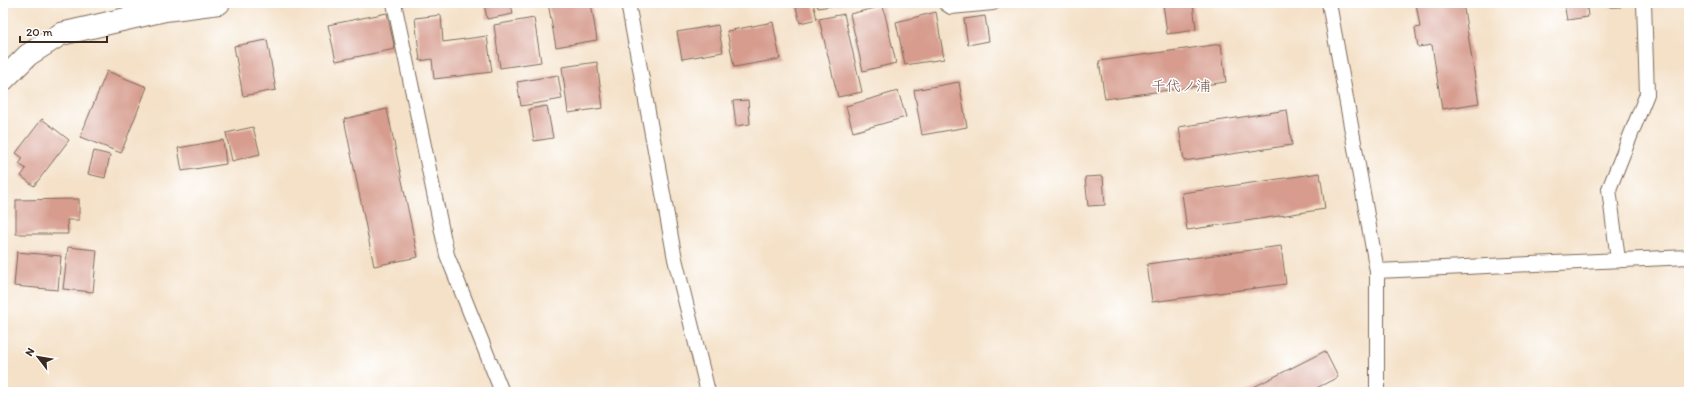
<svg xmlns="http://www.w3.org/2000/svg" width="1692" height="395" font-family="Itim,'Klee One',sans-serif">
	<style>
		.building { fill: #d79c8e }
		.lines { fill: none; stroke-linecap: round; stroke-linejoin: round }
		.lane-casing { stroke: #7c6a5a; stroke-width: 16 }
		.primary-casing { stroke: #7c6a5a; stroke-width: 24 }
		.lane { stroke: #fff; stroke-width: 14 }
		.primary { stroke: #fff; stroke-width: 22 }
		.labels { text-anchor: middle; dominant-baseline: central; stroke-width: 3; stroke-linejoin: round; paint-order: stroke }
		.quarter-label { font-size: 15px; fill: #725245; stroke: #fff }
	</style>
	<rect width="100%" height="100%" fill="#fff"/>
	<filter id="ink" filterUnits="userSpaceOnUse"><feTurbulence type="fractalNoise" baseFrequency=".025" numOctaves="2"/><feDisplacementMap in="SourceGraphic" scale="8" xChannelSelector="R" yChannelSelector="G"/><feConvolveMatrix kernelMatrix="1 2 1 2 8 2 1 2 1" color-interpolation-filters="sRGB"/></filter>
	<filter id="wash" filterUnits="userSpaceOnUse"><feTurbulence type="fractalNoise" baseFrequency=".012" numOctaves="4" result="noise"/><feDisplacementMap in="SourceGraphic" scale="16" xChannelSelector="R" yChannelSelector="G"/><feGaussianBlur stdDeviation="0.9" result="paint"/><feColorMatrix in="noise" values="0 0 0 0 0 0 0 0 0 0 0 0 0 0 0 0 0 1.4 0 .05"/><feComposite in="paint" operator="in"/></filter>
	<g filter="url(#wash)">
		<rect width="100%" height="100%" fill="#f4e1c8"/>
		<g id="blocks">
			<path class="building" d="M484 3H511L513 14 487 19Z
				M548 3H591L597 40 556 47Z
				M795 3H813L817 19 800 23Z
				M817 3H843V4L818 8Z
				M1163 3H1193L1196 30 1167 34Z
				M1268 3H1278V4L1268 6Z
				M1416 3H1463L1479 103 1442 109 1432 45 1418 47 1415 28 1420 27Z
				M1564 3H1597L1598 5 1587 7 1588 17 1567 20Z
				M1610 3H1621V7H1610Z
				M883 6 896 63 863 71 850 14Z
				M936 12 944 59 905 65 896 22Z
				M387 13 395 49 336 61 328 25Z
				M844 14 862 92 838 97 819 19Z
				M441 15 443 42 487 36 492 72 434 79 432 59 420 61 415 18Z
				M985 16 989 41 968 45 964 19Z
				M534 18 541 62 500 68 494 25Z
				M773 22 780 59 734 67 727 31Z
				M718 25 723 52 682 59 677 32Z
				M267 40 276 90 243 96 234 46Z
				M1221 44 1226 82 1105 99 1099 61Z
				M597 62 603 108 568 113 562 67Z
				M107 71 147 87 121 153 80 137Z
				M558 75 562 99 521 106 517 82Z
				M959 82 967 127 922 135 914 90Z
				M898 91 906 117 853 132 846 106Z
				M748 100 750 124 736 126 733 101Z
				M547 106 553 138 534 141 529 109Z
				M387 109 418 257 374 266 344 119Z
				M1287 110 1292 145 1184 161 1179 127Z
				M42 119 69 140 34 186 21 176 26 169 19 164 23 158 16 153Z
				M253 127 260 154 232 161 226 133Z
				M223 140 226 164 182 171 178 148Z
				M94 151 110 155 105 178 88 174Z
				M1320 173 1325 209 1187 230 1182 193Z
				M1103 176 1105 205 1088 206 1085 177Z
				M79 199V220H67L68 234H16V200Z
				M1281 246 1286 284 1152 302 1147 264Z
				M68 247 97 250 93 292 63 289Z
				M17 252 61 256 58 290 14 286Z
				M1325 351 1338 377 1309 392H1244Z"/>
		</g>
	</g>
	<g filter="url(#ink)">
		<use href="#blocks" fill-opacity="0" stroke="#7c6a5a" stroke-width="1"/>
		<g class="lines">
			<g class="lane-casing">
				<path id="lane" d="M394 3 447 255 502 392
					M628 3 675 259 708 392
					M945 3 951 7 993 3
					M1329 3 1377 271V392
					M1618 260 1609 189 1647 94 1644 3
					M1377 271 1689 257"/>
			</g>
			<g class="primary-casing">
				<path id="primary" d="M3 80 28 55 61 34 165 10 219 3"/>
			</g>
			<use href="#lane" class="lane"/>
			<use href="#primary" class="primary"/>
		</g>
	</g>
	<g class="labels">
		<g class="quarter-label">
			<text x="1181" y="86">千代ノ浦</text>
		</g>
	</g>
	<rect width="1692" height="395" fill="none" stroke="#fff" stroke-width="16"/>
	<g transform="translate(38 357) rotate(301)" stroke="#ffffff" stroke-width="3" paint-order="stroke">
	<path d="M0-3L7 15L0 10L-7 15Z" fill="#3b2a1e"/>
	<text y="-6" font-size="11" font-weight="bold" text-anchor="middle" fill="#3b2a1e">N</text>
	</g>
	<path d="M20 36v6h87v-6" fill="none" stroke="#3b2a1e" stroke-width="2"/>
	<text x="26" y="36" font-size="12" fill="#3b2a1e" stroke="#ffffff" stroke-width="3" paint-order="stroke">20 m</text>
</svg>
